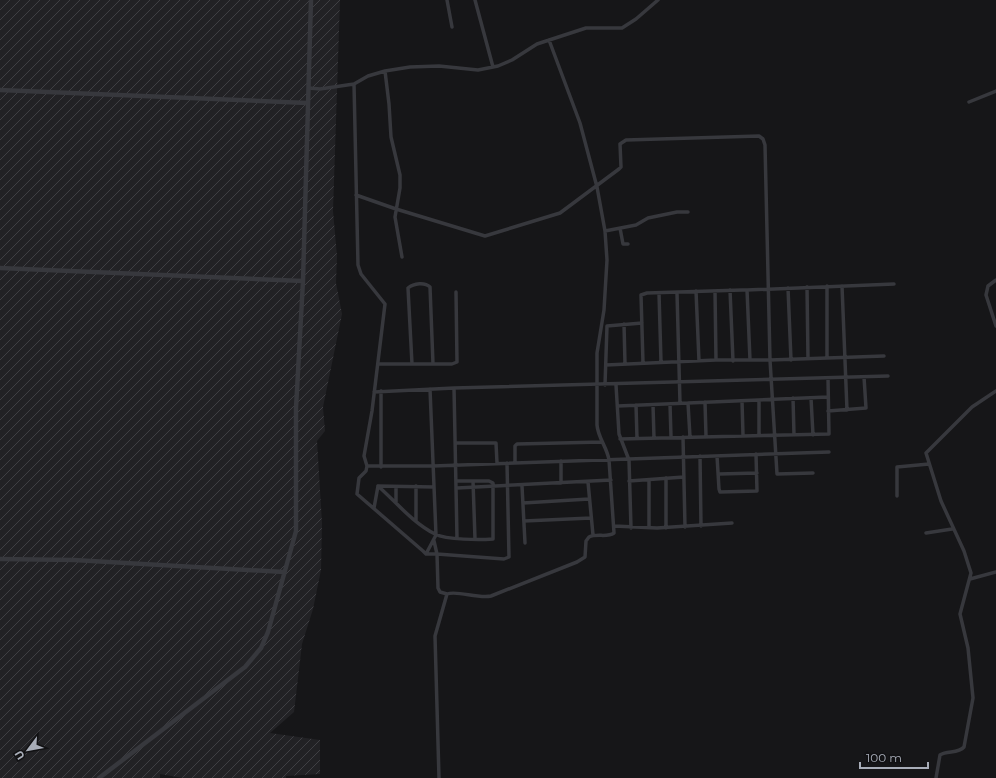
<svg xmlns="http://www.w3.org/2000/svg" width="996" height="778" font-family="Montserrat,sans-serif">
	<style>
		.industrial { fill: url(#industrial-furrows) }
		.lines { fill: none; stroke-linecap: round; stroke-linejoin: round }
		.minor { stroke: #37383d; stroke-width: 3.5 }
		.tertiary { stroke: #37383d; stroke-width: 4.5 }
	</style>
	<defs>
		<pattern id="industrial-furrows" width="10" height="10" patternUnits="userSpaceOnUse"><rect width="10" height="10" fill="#222225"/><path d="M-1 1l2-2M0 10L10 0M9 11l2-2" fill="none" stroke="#3f3f43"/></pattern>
	</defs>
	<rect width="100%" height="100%" fill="#161618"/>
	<path class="industrial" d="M0 0H340L333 211 337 256 336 283 342 314 323 407 325 431 317 441 322 523 321 570 313 609 302 644 294 712 270 733 320 740V774L286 776V778H183L160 774V778H0Z"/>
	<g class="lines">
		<path class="minor" d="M447 0 452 27
			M475 0 493 67
			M385 71 389 104 391 137 400 175V188L395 217 402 257
			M309 88 320 89 354 84
			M969 102 996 91
			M356 195 396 209 485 236 560 213 619 169 621 167 620 144 626 140 759 136 763 139 765 145 770 360 777 474 813 473
			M620 228 623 244H628
			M605 231 636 225 648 218 677 212H688
			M996 280 988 286 986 295 996 326
			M827 286V358
			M842 286 847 410
			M807 287 808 359
			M788 288 791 360
			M730 290 733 361
			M747 290 894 284
			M696 291 699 361
			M715 291 716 360
			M659 293 661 362
			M677 293 680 403
			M624 324 625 364
			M643 363 641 295 647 293 742 290H747L750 360
			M378 364H452L457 362 456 292
			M412 364 408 288C414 283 425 282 430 287L433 364
			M606 365 716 360H770L884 356
			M605 385 607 326 642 323
			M616 385 619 434 629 460 631 528
			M454 388 888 376
			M381 391V467
			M374 392 454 388 457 538
			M793 398 794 435
			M811 398 813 435
			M742 401 743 435
			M759 401V435
			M705 402 706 436
			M688 403 690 437
			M670 404 671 437
			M636 405 637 438
			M653 405 654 438
			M618 406 828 397
			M828 411 866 408 864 377
			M683 437 685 527
			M620 439 829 434 828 378
			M455 443H496L497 463
			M700 456 701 526
			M717 456 719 489 720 492 757 491 756 454
			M561 461V483
			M515 462V446L517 444 602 442
			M367 466H433L829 452
			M719 474 757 473
			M473 481 475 539
			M629 481 684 477
			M588 482 593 535
			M378 486C396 502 413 523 435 534 447 540 480 540 493 539V483L489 481H457
			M522 486 525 543
			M457 488 611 480
			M897 496V467L929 464
			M396 503V487
			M523 503 589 499
			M374 508 378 486 434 487
			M416 520V486
			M524 521 591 518
			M614 526 657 528 732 523
			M649 528V480
			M666 528V478
			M926 533 952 529
			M434 541 437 554 504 559 509 557 507 463
			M426 554 436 535 430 389
			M970 579 996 572
			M447 594 440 592 438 588 437 554H426L423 551 357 494 359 478 366 471 367 466 364 456 372 411 385 304 361 274 358 265 354 84 368 76 385 71 410 67 439 66 478 70 498 66 512 60 537 44 586 28H622L636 19 658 0
			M439 778 435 636 447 594C457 590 478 599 491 596L577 562 585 557 586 541 589 537C597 533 607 538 614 533L609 460C607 447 598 438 597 425V353L604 310 607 260 605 231 597 187 580 123 549 40
			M936 778 940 755C947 750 958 754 964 747L973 698 968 648 960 614 971 573 964 551 941 501 926 453 972 407 996 391"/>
		<path class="tertiary" d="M0 90 307 103
			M0 268 303 281 296 408V531L268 632 261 648 245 667 99 778
			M303 281 311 0
			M0 559 74 560 284 572"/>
	</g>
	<g transform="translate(28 750) rotate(238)" stroke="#111113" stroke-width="3" paint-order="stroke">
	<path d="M0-3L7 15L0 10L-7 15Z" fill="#a8adb8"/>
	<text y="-6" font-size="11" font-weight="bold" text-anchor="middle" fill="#a8adb8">U</text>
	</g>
	<path d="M860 762v6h68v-6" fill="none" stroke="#a8adb8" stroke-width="2"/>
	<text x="866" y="762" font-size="12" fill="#a8adb8" stroke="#111113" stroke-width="3" paint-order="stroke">100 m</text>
</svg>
